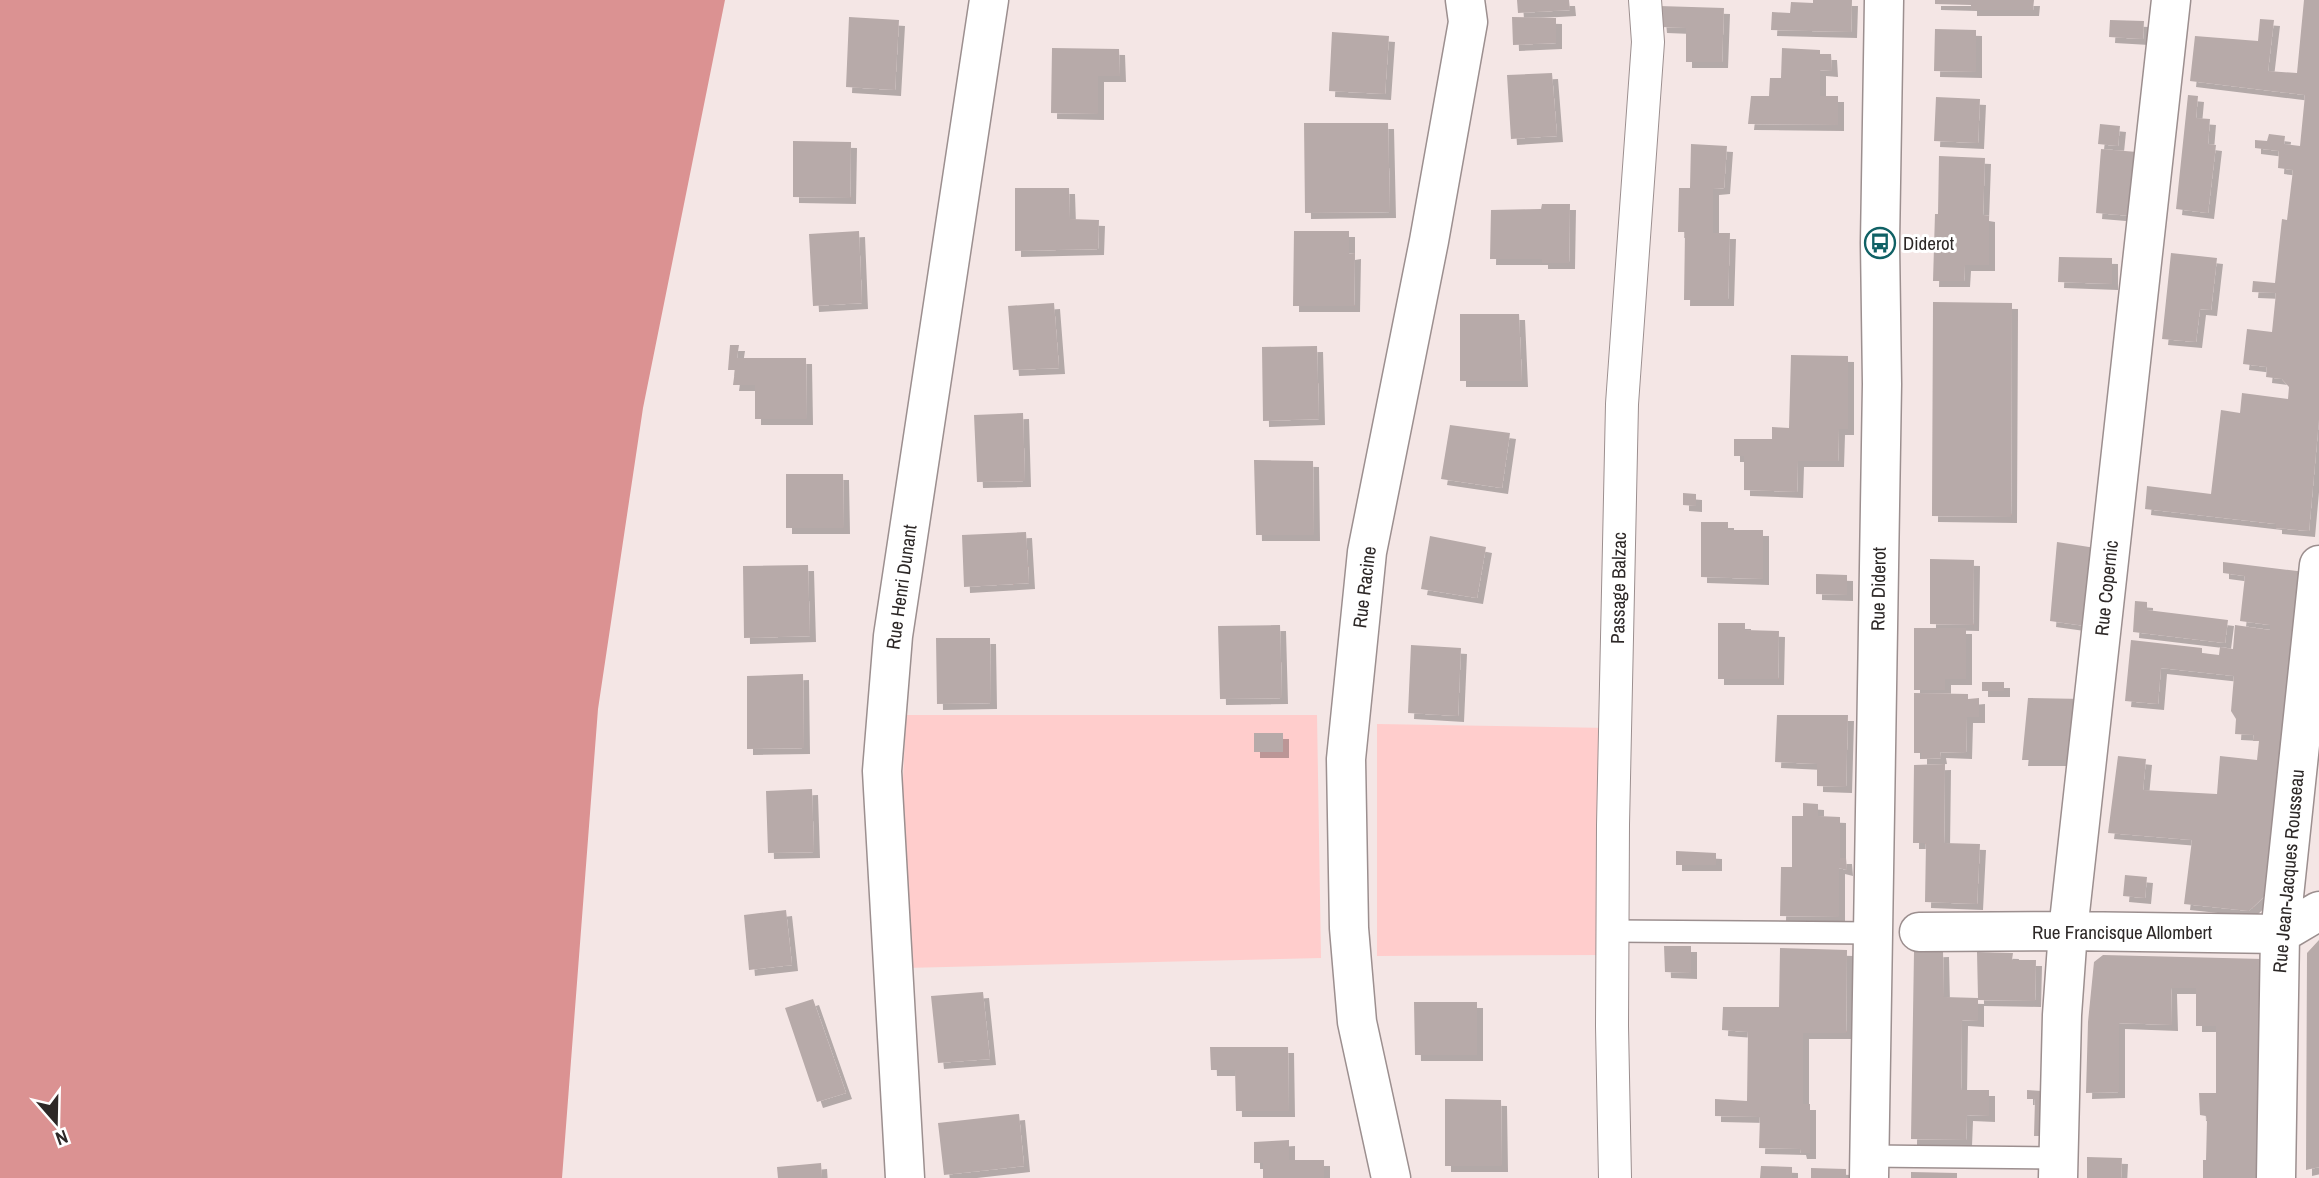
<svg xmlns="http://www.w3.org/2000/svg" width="2319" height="1178" font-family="'Archivo Narrow',sans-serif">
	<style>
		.green { fill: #ffcdcc }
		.forest { fill: #db9292 }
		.building { fill: #b7aaa9; filter: url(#shadow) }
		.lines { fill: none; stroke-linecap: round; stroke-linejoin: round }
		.service-casing { stroke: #9c8f8f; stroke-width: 24 }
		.pedestrian-casing { stroke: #9c8f8f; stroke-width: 34 }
		.minor-casing { stroke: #9c8f8f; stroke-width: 41 }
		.service { stroke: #fff; stroke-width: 21 }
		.pedestrian { stroke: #fff; stroke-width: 32 }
		.minor { stroke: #fff; stroke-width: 38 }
		.labels { text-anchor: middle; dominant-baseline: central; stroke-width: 6; stroke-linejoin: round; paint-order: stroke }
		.poi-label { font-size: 19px; fill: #2d2827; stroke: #fff; text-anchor: start }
		.street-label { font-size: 19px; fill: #2d2827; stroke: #fff }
	</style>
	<defs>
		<filter id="shadow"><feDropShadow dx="6" dy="6" stdDeviation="0" flood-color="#0004"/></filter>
	</defs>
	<rect width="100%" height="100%" fill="#f4e6e5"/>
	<path class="green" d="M906 715H1317L1321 958 905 968 902 799Z
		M1377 724 1609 728 1607 955 1377 956Z"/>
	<path class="forest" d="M0 0H725L643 408 598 709 562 1178H0Z"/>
	<path class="building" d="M1517 0H1569L1570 10 1518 13Z
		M1813 0H1852L1851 32 1771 30 1772 12 1790 13 1791 2 1813 3Z
		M1935 0H2034L2033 10H1971V5L1935 4Z
		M2304 0H2319V419L2309 531 2276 528V524L2145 509 2147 486 2211 494 2221 410 2240 413 2242 393 2288 399 2289 387 2282 379 2266 377 2267 367 2243 364 2247 329 2272 332 2276 293 2252 292 2253 281 2275 283 2282 219 2287 220 2293 170 2278 168 2279 151 2255 148V140L2267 141 2269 134 2285 136 2284 144 2300 146 2305 95 2190 81 2195 36 2258 41 2260 19 2274 20 2268 71 2297 73Z
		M1659 6 1724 8 1722 62H1686V28L1661 27Z
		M849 17 899 20 895 90 846 87Z
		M1512 17 1556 18V43L1513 45Z
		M2110 20 2144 21 2143 39 2109 37Z
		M1935 29 1976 30V72L1934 71Z
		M1332 32 1389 36 1385 94 1329 91Z
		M1052 48 1119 49 1120 76H1098V114L1051 113Z
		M1782 48 1820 50V54H1831L1832 71 1820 70V96H1838V125L1748 124 1751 96H1769L1770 78H1781Z
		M1552 73 1557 136 1511 139 1507 75Z
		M2188 95 2198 96 2196 118 2210 119 2208 144 2216 145 2208 213 2176 209Z
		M1936 97 1980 99 1978 143 1934 141Z
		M1304 123H1388L1390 212 1305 213Z
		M2100 124 2120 126 2118 146 2098 144Z
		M793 141 851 142 850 198 793 197Z
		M1691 144 1727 146 1724 188 1713 189V233H1730L1728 300H1684L1685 232H1678L1679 188H1690Z
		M2101 149 2137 152 2132 216 2096 213Z
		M1939 156 1985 158 1983 215 1989 216V265H1965L1964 281H1933L1935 214H1938Z
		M1015 188H1069L1070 219 1099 220 1098 249 1015 251Z
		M1542 204H1570L1569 263H1542V259H1490L1491 210 1541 209Z
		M859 231 862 303 813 306 809 234Z
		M1294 231H1349V254L1355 253 1354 306H1293Z
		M2171 253 2217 258 2211 310 2200 309 2196 342 2162 339Z
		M2059 257 2112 258V284L2058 282Z
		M1933 302 2012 303 2011 517 1932 516Z
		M1054 303 1059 368 1013 370 1008 306Z
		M1460 314H1519L1522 381H1460Z
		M730 345H739L737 358H806L807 419H755V385H733L735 370H728Z
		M1317 346 1319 419 1263 421 1262 347Z
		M1791 355 1848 356V429H1839L1838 461H1798L1797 492 1744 490V456H1734V439H1772V427L1789 428Z
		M1023 413 1025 481 977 482 974 415Z
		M1450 425 1510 433 1502 488 1441 479Z
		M1254 460 1313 461 1314 535H1256Z
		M786 474H843L844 528H786Z
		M1683 493 1696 494V506L1683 505Z
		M1701 522H1728V530H1763V579L1701 577Z
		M1026 532 1029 583 964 587 962 535Z
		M1430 536 1486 547 1477 598 1421 589Z
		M2057 542 2102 549 2093 627 2050 621Z
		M1930 559 1974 560 1973 625 1930 624Z
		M2223 562 2305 572 2272 889 2249 911 2184 904 2192 840 2108 833 2118 756 2146 759 2143 790 2217 794 2220 756 2257 760 2259 741H2253L2254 735 2235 734 2236 719 2231 711 2234 676 2161 668 2158 704 2125 701 2131 640 2202 648V653L2219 655 2220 647 2233 649 2235 625 2270 630V625L2240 621 2245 576 2223 573Z
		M808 565 810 636 744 638 743 566Z
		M1816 574 1847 575V595L1816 594Z
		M2135 601 2147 602V610L2228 620 2225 643 2133 632Z
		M1718 623H1745V630L1779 631 1778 679H1718Z
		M1280 625 1282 698 1220 699 1218 626Z
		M1914 628H1966V679H1945V690H1914Z
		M936 638H990L991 703 937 704Z
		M1411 645 1461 648 1458 716 1408 713Z
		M803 674 804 748 747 749V676Z
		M1982 682H2004V691H1982Z
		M1914 693 1968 694V699L1979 698V717H1967L1966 753 1940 752 1941 758 1921 759V753H1914Z
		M2028 698 2085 699 2078 760H2022Z
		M1777 715H1848L1846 787 1817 786V764L1775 762Z
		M1254 733H1283V752H1254Z
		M1945 764 1944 843 1980 844 1977 904 1925 902 1926 843H1913L1914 765Z
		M812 789 814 852 768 853 766 791Z
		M1803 803 1818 804V816L1840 817V858H1846L1847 870 1839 868V917L1780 916 1781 867H1792V816H1803Z
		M1676 851 1716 853V865H1676Z
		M2125 875 2147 877 2145 898 2123 896Z
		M786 910 792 965 749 970 744 915Z
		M2319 940V1167L2306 1170 2307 953Z
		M1664 946H1691V973L1665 972Z
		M1780 948 1847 950 1846 1033H1803V1104H1810V1153H1801L1800 1149 1759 1148 1760 1117 1715 1116V1099L1747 1101 1748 1032 1722 1030 1723 1007H1779Z
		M1943 951 1944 997 1978 998 1977 952 2013 953 2012 960H2036L2035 1001 1978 1000V1021L1962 1020 1961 1090H1989V1116L1967 1115 1966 1140 1911 1139 1914 952Z
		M2103 955 2263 959 2261 1178H2203V1160H2206L2207 1120 2206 1116 2200 1115 2199 1093H2216V1026H2196V988H2171L2172 1025 2119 1023V1092L2086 1093 2088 1022 2094 962Z
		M983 992 990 1059 938 1063 931 996Z
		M813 999 846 1093 817 1102 785 1008Z
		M1414 1002H1477V1055H1415Z
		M1210 1047H1288L1289 1111H1236L1235 1070H1211Z
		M2027 1090 2056 1092 2055 1136H2034L2035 1099H2027Z
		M1445 1099 1501 1100 1502 1166H1445Z
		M1019 1114 1024 1166 944 1175 938 1123Z
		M1289 1140V1160H1324V1178H1263V1163H1254V1142Z
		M2087 1157 2122 1158 2121 1178H2087Z
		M821 1163 822 1178H778L777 1167Z
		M1761 1166 1792 1167V1178H1760Z
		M1811 1168 1846 1169V1178H1811Z
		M1911 1172 1957 1173V1178H1911Z"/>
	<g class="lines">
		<g class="service-casing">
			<path id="service" d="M1612 931 1873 933
				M1869 1156 2058 1158"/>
		</g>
		<g class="pedestrian-casing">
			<path id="pedestrian" d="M1615 1178 1612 1026 1613 825 1622 404 1648 42 1645 0"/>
		</g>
		<g class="minor-casing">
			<path id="minor" d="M1919 932 2068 931 2280 934 2319 911
				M905 1178 882 771 893 636 989 0
				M1391 1178 1357 1022 1349 928 1346 759 1367 552 1429 241 1468 22 1465 0
				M1869 1178 1882 384 1880 243 1884 0
				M2058 1178 2062 1015 2068 931 2171 0
				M2276 1178 2280 934 2319 565"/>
		</g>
		<use href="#service" class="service"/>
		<use href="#pedestrian" class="pedestrian"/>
		<use href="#minor" class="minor"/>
	</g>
	<defs>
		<g id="bus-ring" transform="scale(1.575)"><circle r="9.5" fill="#fff" stroke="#106165" stroke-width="1.5"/><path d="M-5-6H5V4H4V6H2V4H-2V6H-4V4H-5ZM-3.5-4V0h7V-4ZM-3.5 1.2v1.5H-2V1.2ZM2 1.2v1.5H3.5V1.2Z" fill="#106165"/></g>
	</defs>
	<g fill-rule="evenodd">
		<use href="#bus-ring" x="1880" y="243"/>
	</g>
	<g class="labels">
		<g class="poi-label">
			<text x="1903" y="243">Diderot</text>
		</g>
		<g class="street-label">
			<text transform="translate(901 587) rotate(-82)">Rue Henri Dunant</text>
			<text transform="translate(1364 587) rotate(-83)">Rue Racine</text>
			<text transform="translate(1618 588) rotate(-89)">Passage Balzac</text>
			<text transform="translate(2106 588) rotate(-84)">Rue Copernic</text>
			<text transform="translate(1878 589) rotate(-89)">Rue Diderot</text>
			<text transform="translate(2288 871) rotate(-85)">Rue Jean-Jacques Rousseau</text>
			<text x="2122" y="932">Rue Francisque Allombert</text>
		</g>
	</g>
	<g transform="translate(56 1122) rotate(160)" stroke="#ffffff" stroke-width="5" paint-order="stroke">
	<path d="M0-5L12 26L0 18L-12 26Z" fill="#2d2827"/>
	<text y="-10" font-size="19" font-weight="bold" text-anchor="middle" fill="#2d2827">N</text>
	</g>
</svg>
